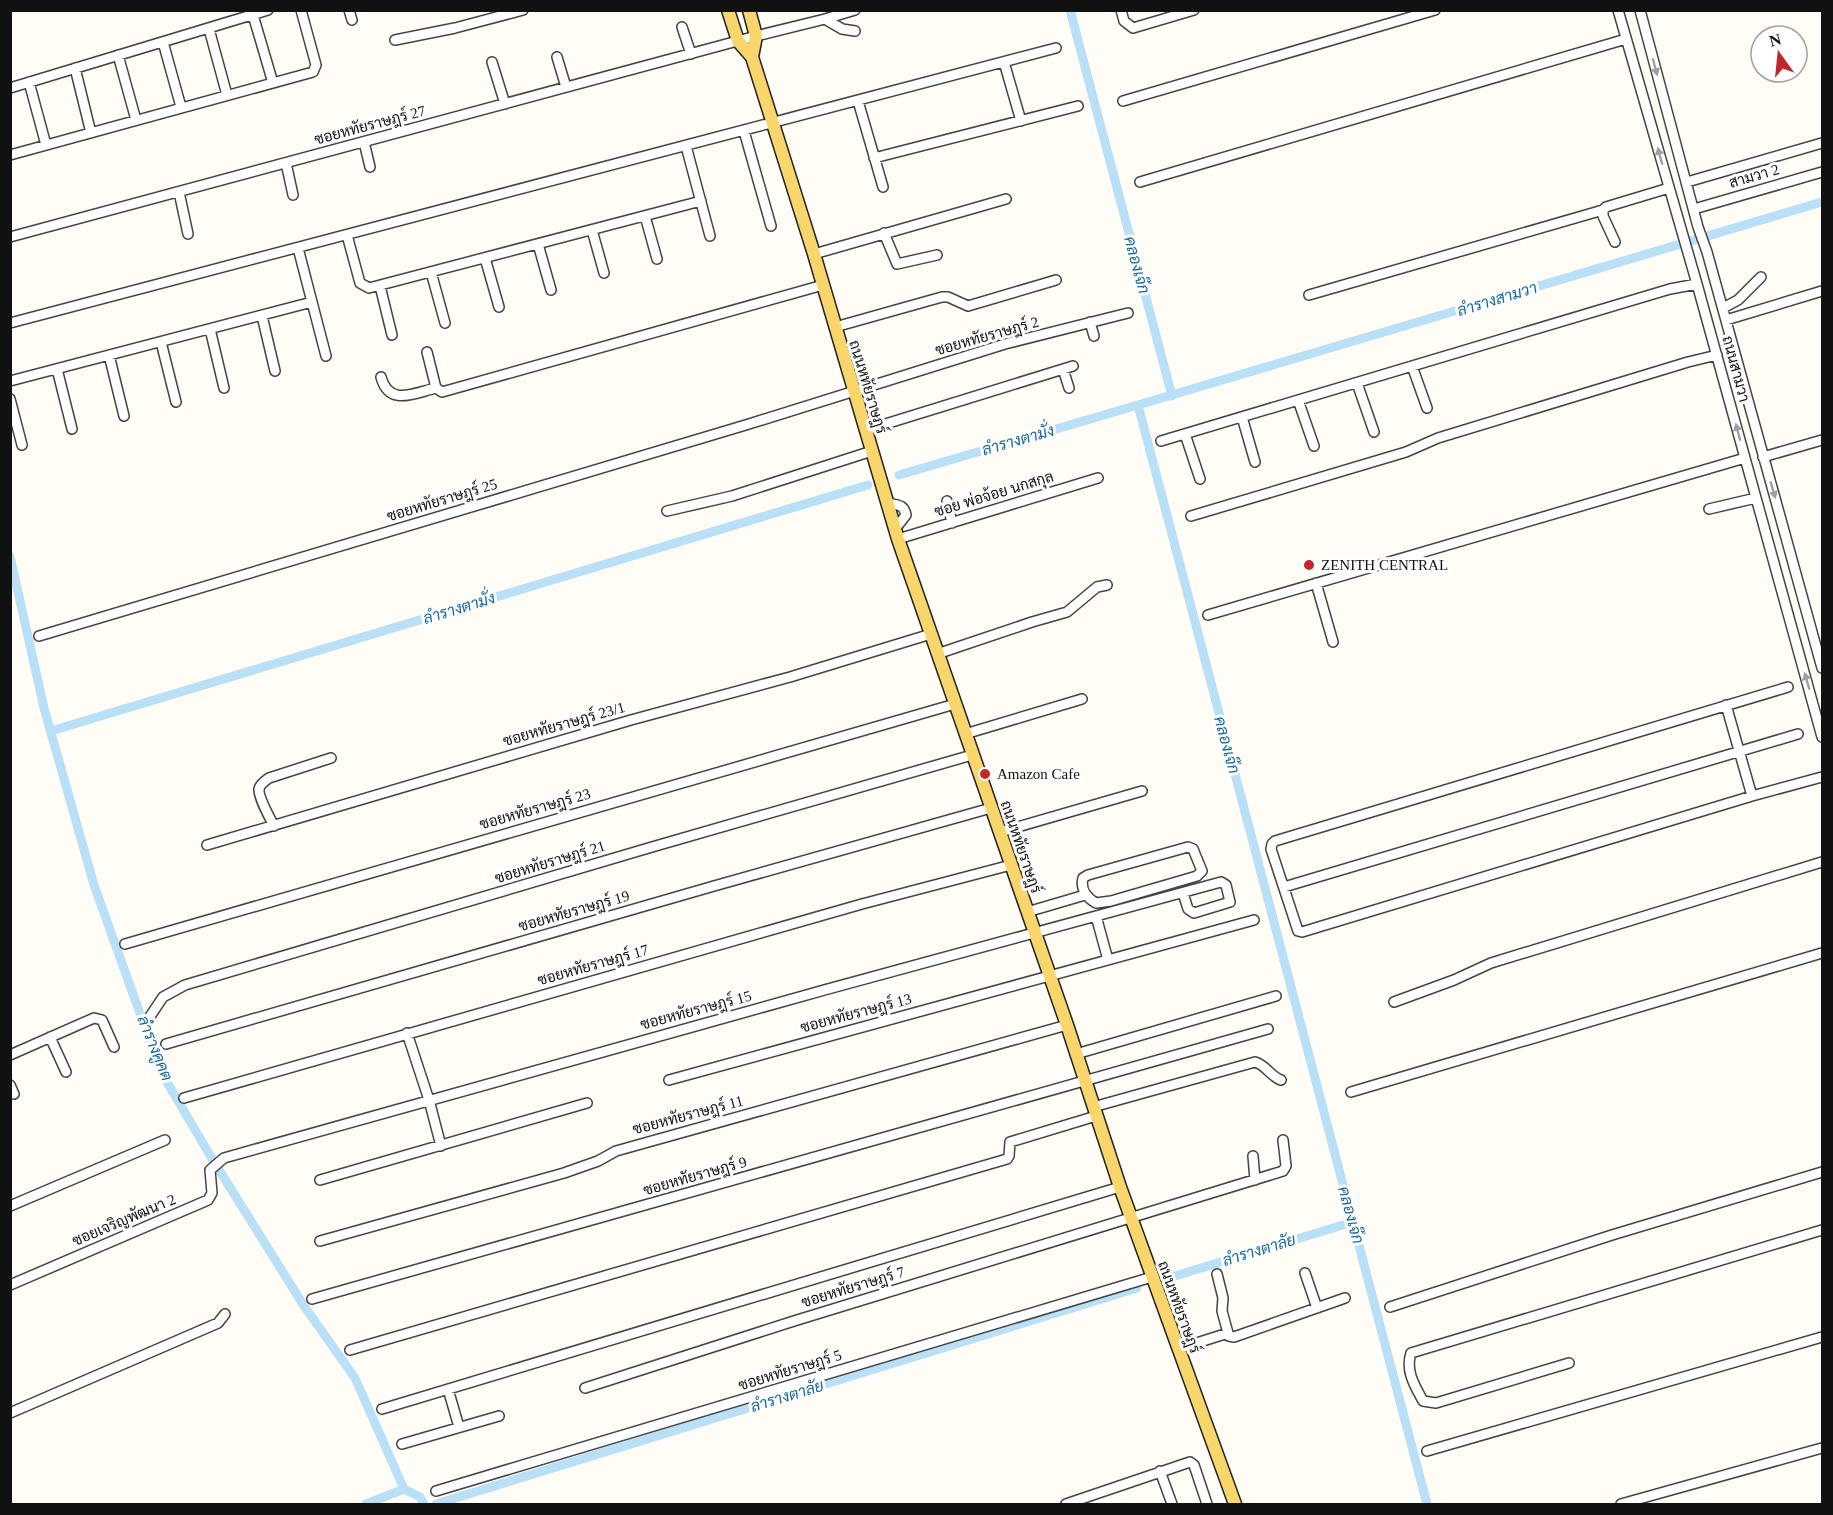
<svg xmlns="http://www.w3.org/2000/svg" width="1833" height="1515" font-family="'Times New Roman',Sarabun,serif">
	<style>
		.lines { fill: none; stroke-linecap: round; stroke-linejoin: round }
		.canal { stroke: #b9e0f7; stroke-width: 9 }
		.minor-casing { stroke: #444; stroke-width: 12 }
		.major-casing { stroke: #222; stroke-width: 15 }
		.minor { stroke: #fff; stroke-width: 9 }
		.major { stroke: #f9d66b; stroke-width: 12 }
		.oneway { fill: #a0a0a0 }
		.poi-dot { fill: #c4262e; stroke: #fff; stroke-width: 2 }
		.labels { text-anchor: middle; dominant-baseline: central; stroke-width: 6; stroke-linejoin: round; paint-order: stroke }
		.street-label { font-size: 15px; fill: #111; stroke: #fff }
		.poi-label { font-size: 15px; fill: #111; stroke: #fff; text-anchor: start }
		.water-label { font-size: 16px; font-style: italic; fill: #1768a6; stroke: #fff }
	</style>
	<rect width="100%" height="100%" fill="#fffdf5"/>
	<g class="lines">
		<path class="canal" d="M1070 10 1172 396
			M899 475 1138 405
			M10 556 44 708 94 885 161 1072 211 1157 304 1306 355 1378 404 1489 366 1504
			M51 731 868 485
			M1165 1279 1353 1222
			M404 1489 420 1497 424 1504
			M436 1504 1137 1288
			M1427 1504 1138 405 1822 202"/>
		<g class="minor-casing">
			<path id="minor" d="M349 10 352 20
				M1121 10 1124 21 1133 28 1194 10
				M1618 10 1697 284 1822 737
				M1640 10 1698 227 1707 252 1822 668
				M253 15 273 83
				M825 19 855 10
				M682 27 691 54
				M209 29 227 95
				M395 40 455 28 523 10
				M163 42 181 107
				M118 55 136 120
				M557 57 566 87
				M492 62 505 104
				M1004 62 1021 121
				M75 68 91 133
				M29 82 46 145
				M10 88 268 10
				M858 101 883 187
				M1123 101 1435 10
				M744 131 771 226
				M364 142 370 167
				M686 146 710 236
				M10 155 313 72 316 65 301 10
				M874 158 1078 106
				M286 163 293 195
				M1140 182 1626 39
				M1687 182 1822 143
				M179 192 188 234
				M1694 209 1822 172
				M645 216 657 259
				M592 230 604 273
				M884 233 897 264 937 255
				M347 235 360 283 369 288 701 201
				M10 237 756 36 825 19 842 29 855 31
				M1615 242 1603 216V210L1606 207 1669 188
				M538 244 551 290
				M814 254 1006 199
				M485 258 499 307
				M431 272 445 323
				M380 286 392 335
				M1309 295 1603 210
				M312 302 326 356
				M1723 308 1738 300 1761 277
				M262 316 275 371
				M1726 320 1822 291
				M1090 322 1094 336
				M10 323 1056 48
				M835 327 942 297H948L968 306 1056 280
				M210 329 224 388
				M161 342 176 402
				M427 352 436 388 442 392 823 285
				M109 355 124 416
				M1412 366 1427 408
				M57 369 72 429
				M1063 369 1069 388
				M381 377C389 407 414 393 436 388
				M10 381 312 302 298 248
				M1357 383 1374 432
				M10 399 22 445
				M1298 400 1314 446
				M1242 417 1255 462
				M866 430 1073 366
				M1185 434 1200 479
				M1161 441 1670 289 1697 284
				M1763 457 1822 440
				M947 501 952 523
				M887 503C897 505 904 504 906 515L895 529
				M1709 509 1756 498
				M667 511 732 496 872 451
				M1191 516 1406 452 1438 438 1688 362 1717 355
				M898 539 1098 478
				M1316 583 1333 642
				M1208 615 1745 458
				M39 636 749 424 1005 344 1128 313
				M937 654 1032 622 1067 612 1097 587 1107 585
				M1788 687 1275 841 1272 844 1271 849 1298 931 1302 932 1752 796 1822 777
				M1726 705 1752 796
				M965 734 1082 699
				M274 826C270 818 258 797 259 789 260 784 265 781 269 778L331 758
				M1000 832 1142 791
				M207 845 631 720 790 677 931 634
				M1188 847 1193 849 1202 871 1197 876 1111 901 1096 903C1087 898 1080 889 1083 878L1088 875Z
				M1284 887 1798 734
				M1027 912 1085 895
				M1096 916 1108 960
				M125 944 955 704
				M1394 1002 1454 980 1491 963 1822 862
				M149 1018 163 997 185 985 652 847 972 755
				M407 1033 429 1100 441 1146
				M50 1037 66 1072
				M166 1044 714 886 991 808
				M1076 1054 1276 996
				M10 1055 94 1018 102 1020 114 1047
				M669 1080 1254 920
				M10 1085 14 1094
				M1351 1092 1822 953
				M184 1098 862 904 1011 865
				M1093 1107 1255 1062C1266 1065 1270 1076 1281 1080
				M1253 1156 1255 1180
				M320 1180 587 1103
				M10 1206 165 1140
				M320 1241 564 1173 598 1161 616 1151 1067 1025
				M1305 1273 1317 1308
				M1217 1274 1223 1298 1222 1311 1228 1333
				M10 1285 208 1200 212 1193 210 1170 224 1158C556 1063 888 972 1221 882L1226 885 1230 902 1194 913 1188 909 1183 893
				M312 1299 1268 1029
				M1390 1307 1612 1235 1822 1172
				M1178 1349 1228 1333 1229 1336 1234 1337 1345 1298
				M350 1350 1007 1159 1009 1156 1010 1142 1096 1116
				M1569 1363 1436 1403 1423 1401C1415 1386 1405 1371 1411 1353L1822 1230
				M585 1388 794 1321 1283 1171 1286 1166 1283 1140
				M448 1389 459 1427
				M382 1409 1120 1187
				M10 1413 218 1323 225 1314
				M402 1444 499 1416
				M1427 1451 1822 1337
				M1160 1471 1172 1504
				M436 1491 1152 1277
				M1066 1504 1190 1462 1194 1465 1207 1504
				M1621 1504 1822 1448"/>
		</g>
		<g class="major-casing">
			<path id="major" d="M728 10 738 41 752 57 814 254 898 539 1067 1025 1120 1187 1235 1504
				M749 10 756 36 752 57"/>
		</g>
		<use href="#minor" class="minor"/>
		<use href="#major" class="major"/>
	</g>
	<defs><path id="oneway-solid" d="M-6-.8H1V-3.2L6.5 0L1 3.2V.8H-6Z" transform="scale(1.5)"/></defs>
	<g class="oneway">
		<use href="#oneway-solid" transform="translate(1655 67) rotate(75)"/>
		<use href="#oneway-solid" transform="translate(1660 156) rotate(-105)"/>
		<use href="#oneway-solid" transform="translate(1738 432) rotate(-105)"/>
		<use href="#oneway-solid" transform="translate(1773 490) rotate(74)"/>
		<use href="#oneway-solid" transform="translate(1807 681) rotate(-106)"/>
	</g>
	<g class="poi-dot">
		<circle cx="1309" cy="565" r="6"/>
		<circle cx="985" cy="774" r="6"/>
	</g>
	<g class="labels">
		<g class="street-label">
			<text transform="translate(370 125) rotate(-15)">ซอยหทัยราษฎร์ 27</text>
			<text transform="translate(1754 176) rotate(-16)">สามวา 2</text>
			<text transform="translate(987 336) rotate(-16)">ซอยหทัยราษฎร์ 2</text>
			<text transform="translate(1736 369) rotate(75)">ถนนสามวา</text>
			<text transform="translate(868 387) rotate(73)">ถนนหทัยราษฎร์</text>
			<text transform="translate(994 494) rotate(-17)">ซอย พ่อจ้อย นกสกุล</text>
			<text transform="translate(442 500) rotate(-17)">ซอยหทัยราษฎร์ 25</text>
			<text transform="translate(564 724) rotate(-16)">ซอยหทัยราษฎร์ 23/1</text>
			<text transform="translate(535 809) rotate(-16)">ซอยหทัยราษฎร์ 23</text>
			<text transform="translate(1021 847) rotate(71)">ถนนหทัยราษฎร์</text>
			<text transform="translate(550 862) rotate(-17)">ซอยหทัยราษฎร์ 21</text>
			<text transform="translate(574 911) rotate(-16)">ซอยหทัยราษฎร์ 19</text>
			<text transform="translate(593 965) rotate(-16)">ซอยหทัยราษฎร์ 17</text>
			<text transform="translate(696 1010) rotate(-15)">ซอยหทัยราษฎร์ 15</text>
			<text transform="translate(856 1013) rotate(-15)">ซอยหทัยราษฎร์ 13</text>
			<text transform="translate(688 1115) rotate(-15)">ซอยหทัยราษฎร์ 11</text>
			<text transform="translate(695 1176) rotate(-16)">ซอยหทัยราษฎร์ 9</text>
			<text transform="translate(124 1220) rotate(-23)">ซอยเจริญพัฒนา 2</text>
			<text transform="translate(853 1287) rotate(-17)">ซอยหทัยราษฎร์ 7</text>
			<text transform="translate(1179 1307) rotate(70)">ถนนหทัยราษฎร์</text>
			<text transform="translate(790 1370) rotate(-17)">ซอยหทัยราษฎร์ 5</text>
		</g>
		<g class="poi-label">
			<text x="1321" y="565">ZENITH CENTRAL</text>
			<text x="997" y="774">Amazon Cafe</text>
		</g>
		<g class="water-label">
			<text transform="translate(1137 265) rotate(75)">คลองเจ๊ก</text>
			<text transform="translate(1497 299) rotate(-17)">ลำรางสามวา</text>
			<text transform="translate(1018 440) rotate(-16)">ลำรางตามั่ง</text>
			<text transform="translate(459 608) rotate(-17)">ลำรางตามั่ง</text>
			<text transform="translate(1227 745) rotate(75)">คลองเจ๊ก</text>
			<text transform="translate(155 1048) rotate(68)">ลำรางคูคต</text>
			<text transform="translate(1351 1215) rotate(75)">คลองเจ๊ก</text>
			<text transform="translate(1259 1250) rotate(-17)">ลำรางตาลัย</text>
			<text transform="translate(787 1396) rotate(-17)">ลำรางตาลัย</text>
		</g>
	</g>
	<rect width="1833" height="1515" fill="none" stroke="#111111" stroke-width="24"/>
	<g transform="translate(1779 54) rotate(345)"><circle r="28" fill="#ffffff" stroke="#a0a0a0" stroke-width="1.5"/>
	<path d="M0-4.5L10 22L0 15L-10 22Z" fill="#c4262e"/>
	<text y="-9" font-size="16" font-weight="bold" text-anchor="middle" fill="#111111">N</text>
	</g>
</svg>
